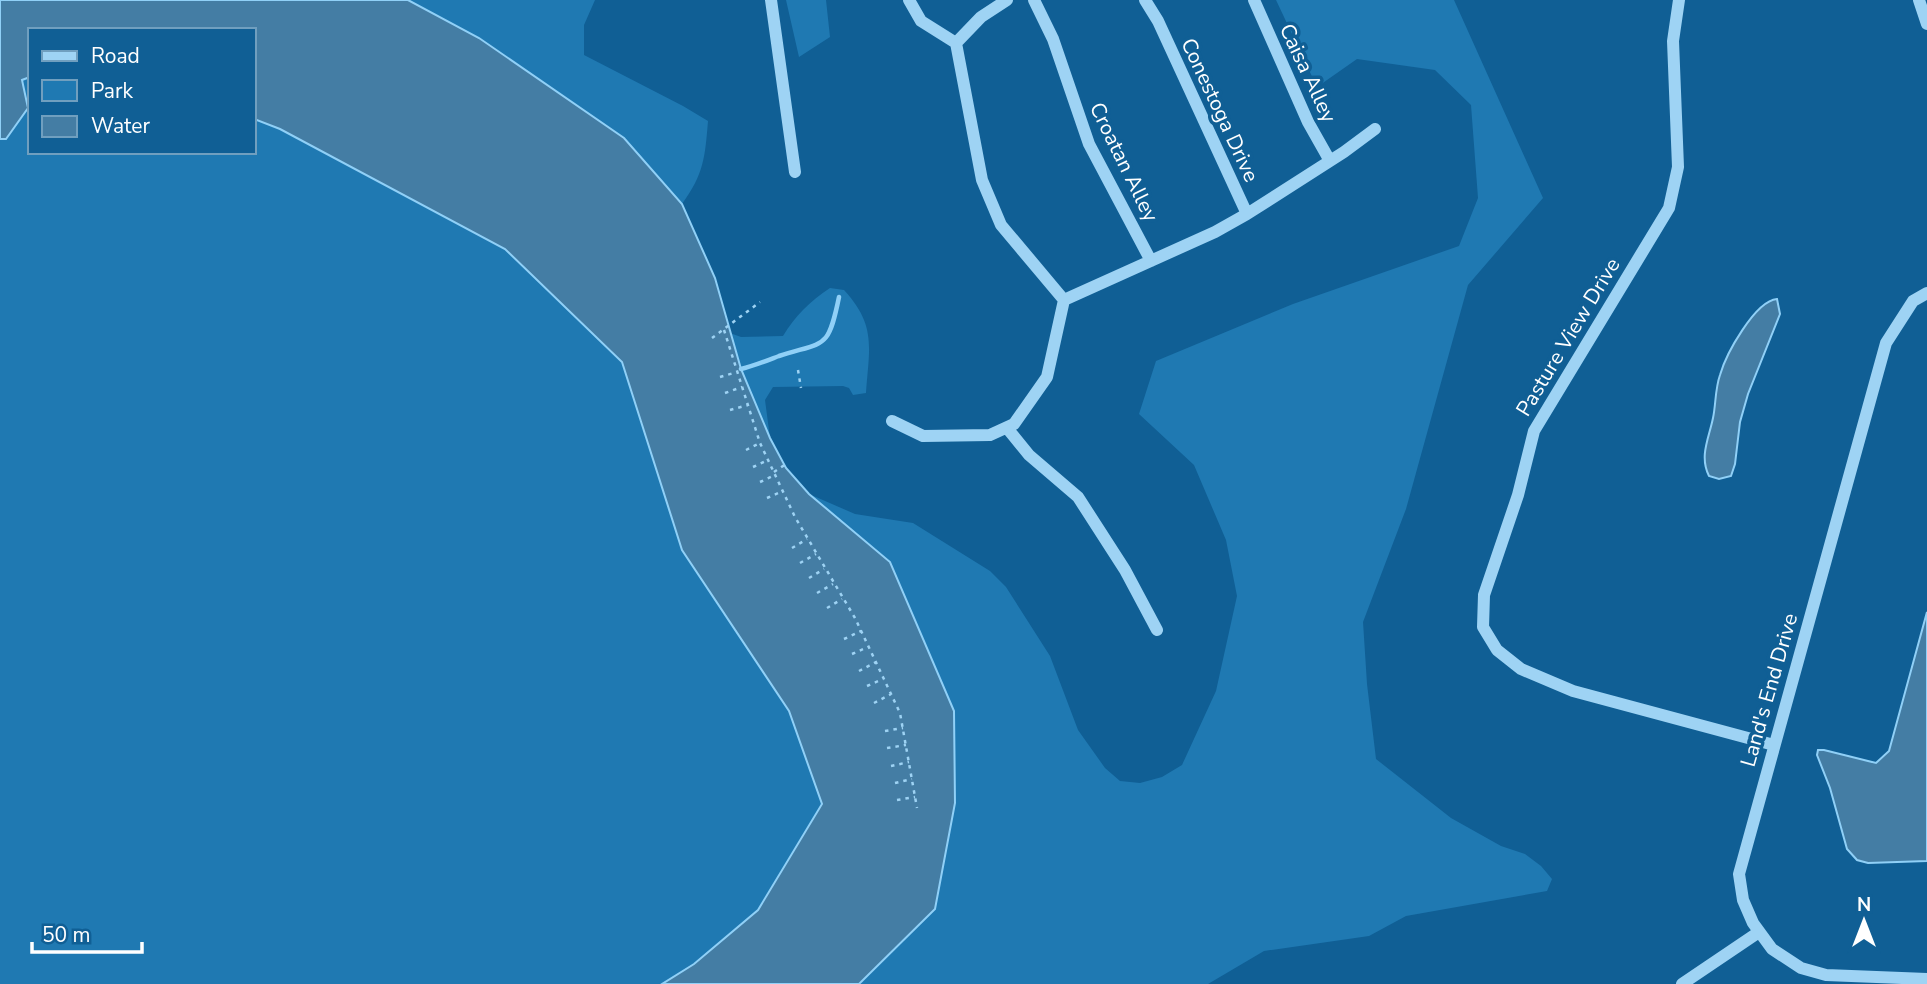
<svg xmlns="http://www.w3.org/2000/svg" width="1927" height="984" font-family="'Nunito Sans',sans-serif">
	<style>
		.green { fill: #1f79b2 }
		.water { fill: #447da4; stroke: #90d0f7; stroke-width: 2 }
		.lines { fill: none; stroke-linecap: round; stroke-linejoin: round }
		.stream { stroke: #90d0f7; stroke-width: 4.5 }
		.path { stroke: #9ed3f4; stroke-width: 2.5; stroke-dasharray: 3.5 5; stroke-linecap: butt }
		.minor { stroke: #9ed3f4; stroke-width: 12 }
		.labels { text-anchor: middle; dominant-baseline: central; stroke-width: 7; stroke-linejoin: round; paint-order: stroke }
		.street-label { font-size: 21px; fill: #fff; stroke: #105f95 }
	</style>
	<rect width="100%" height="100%" fill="#105f95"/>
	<path class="green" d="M408 0H595L584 25V55L683 106 708 121C705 157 704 174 682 204L624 138 479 38Z
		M786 0H826L830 37 799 57Z
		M1276 0H1454L1543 198 1468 285 1406 509 1363 622 1367 684 1376 759 1451 818 1501 846 1525 854 1541 866 1552 879 1547 891 1406 916 1369 936 1264 951 1208 984H859L935 908 955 803 809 494 855 514 913 523 990 571 1006 587 1050 656 1078 730 1105 768 1120 781 1140 783 1162 777 1182 765 1216 691 1237 596 1226 540 1194 465 1139 414 1156 361 1293 304 1459 246 1478 198 1471 105 1435 70 1357 59 1317 87Z
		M30 77V152H254V119L280 129 505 249 622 362 682 550 789 711 822 804 758 910 694 964 662 984H0V139H6L22 79Z
		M830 288 844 290C877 326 869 348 866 393L853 395 849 388 843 386 773 387 765 400 770 438 741 369 730 333 741 337 783 336C795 316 810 301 830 288Z"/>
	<path class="water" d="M0 0H408L479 38 624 138 682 204 715 278 741 369 770 438 786 468 809 494 890 562 954 711 955 803 935 909 859 984H662L694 964 758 910 822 804 789 711 682 550 622 362 505 249 280 129 254 119V30H30V77L22 80 28 108 6 139H0Z
		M1777 299 1780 314 1748 394 1740 422 1735 464 1731 476 1719 479 1709 476C1699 456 1709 438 1713 418 1716 404 1715 389 1720 375 1726 354 1755 301 1777 299Z
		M1927 612V861L1868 863 1857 860 1847 849 1830 788 1817 755 1818 750H1824L1876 763 1889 751Z"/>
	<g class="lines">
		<path class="stream" d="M741 369C754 366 766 361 779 356 825 341 828 351 839 297"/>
		<path class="path" d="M724 330 760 443 795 517 855 618 900 713 917 808
			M712 338 760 302
			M798 370 801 388
			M720 377 737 372
			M725 393 742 387
			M730 410 748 405
			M746 450 760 443
			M753 467 768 460
			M774 472 786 464
			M760 482 775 475
			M767 498 783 491
			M792 548 807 539
			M800 563 816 554
			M809 578 824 569
			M817 593 833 584
			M827 608 842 599
			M844 639 861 631
			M852 654 868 647
			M859 671 876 662
			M867 686 883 679
			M874 703 891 694
			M885 731 903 728
			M887 748 906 745
			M891 766 909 762
			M895 783 912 779
			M897 800 915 797"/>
		<path class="minor" d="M771 0 795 172
			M909 0 921 21 956 43
			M1007 0 981 17 956 43 982 180 1001 225 1064 300
			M1034 0 1053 39 1089 144 1151 261
			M1254 0 1308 122 1330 161
			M1679 0 1673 41 1678 167 1669 208 1534 431 1518 495 1484 595 1483 627 1497 650 1521 669 1573 691 1774 745
			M1919 0 1927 24
			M1247 214 1344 152 1375 129
			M1927 293 1913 301 1886 343 1739 874 1743 900 1753 923 1772 949 1801 968 1826 975 1927 979
			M1064 300 1215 232 1247 214 1158 21 1145 0
			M892 421 923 436 990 435 1014 424 1047 377 1064 300
			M1007 428 1029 455 1078 497 1125 570 1157 630
			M1682 984 1759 932"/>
	</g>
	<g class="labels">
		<g class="street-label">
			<text transform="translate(1308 73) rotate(65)">Caisa Alley</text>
			<text transform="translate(1220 110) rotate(65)">Conestoga Drive</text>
			<text transform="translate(1124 162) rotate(64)">Croatan Alley</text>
			<text transform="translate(1568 337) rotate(-59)">Pasture View Drive</text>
			<text transform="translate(1769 690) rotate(-74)">Land's End Drive</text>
		</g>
	</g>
	<rect x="28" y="28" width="228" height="126" fill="#105f95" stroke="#709fbf" stroke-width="2"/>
	<rect x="42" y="51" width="35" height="10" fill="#9ed3f4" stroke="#709fbf" stroke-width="2"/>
	<text x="91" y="63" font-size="21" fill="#ffffff">Road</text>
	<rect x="42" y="80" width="35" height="21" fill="#1f79b2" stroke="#709fbf" stroke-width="2"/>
	<text x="91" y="98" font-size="21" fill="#ffffff">Park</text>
	<rect x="42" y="116" width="35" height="21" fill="#447da4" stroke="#709fbf" stroke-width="2"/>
	<text x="91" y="133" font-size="21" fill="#ffffff">Water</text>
	<g transform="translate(1864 921)" stroke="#105f95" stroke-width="5" paint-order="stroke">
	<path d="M0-5L12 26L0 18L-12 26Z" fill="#ffffff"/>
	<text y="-10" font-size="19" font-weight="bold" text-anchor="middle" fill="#ffffff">N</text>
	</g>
	<path d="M32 942v10h110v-10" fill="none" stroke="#ffffff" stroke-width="3.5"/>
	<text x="42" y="942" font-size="21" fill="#ffffff" stroke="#105f95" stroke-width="5" paint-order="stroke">50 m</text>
</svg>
